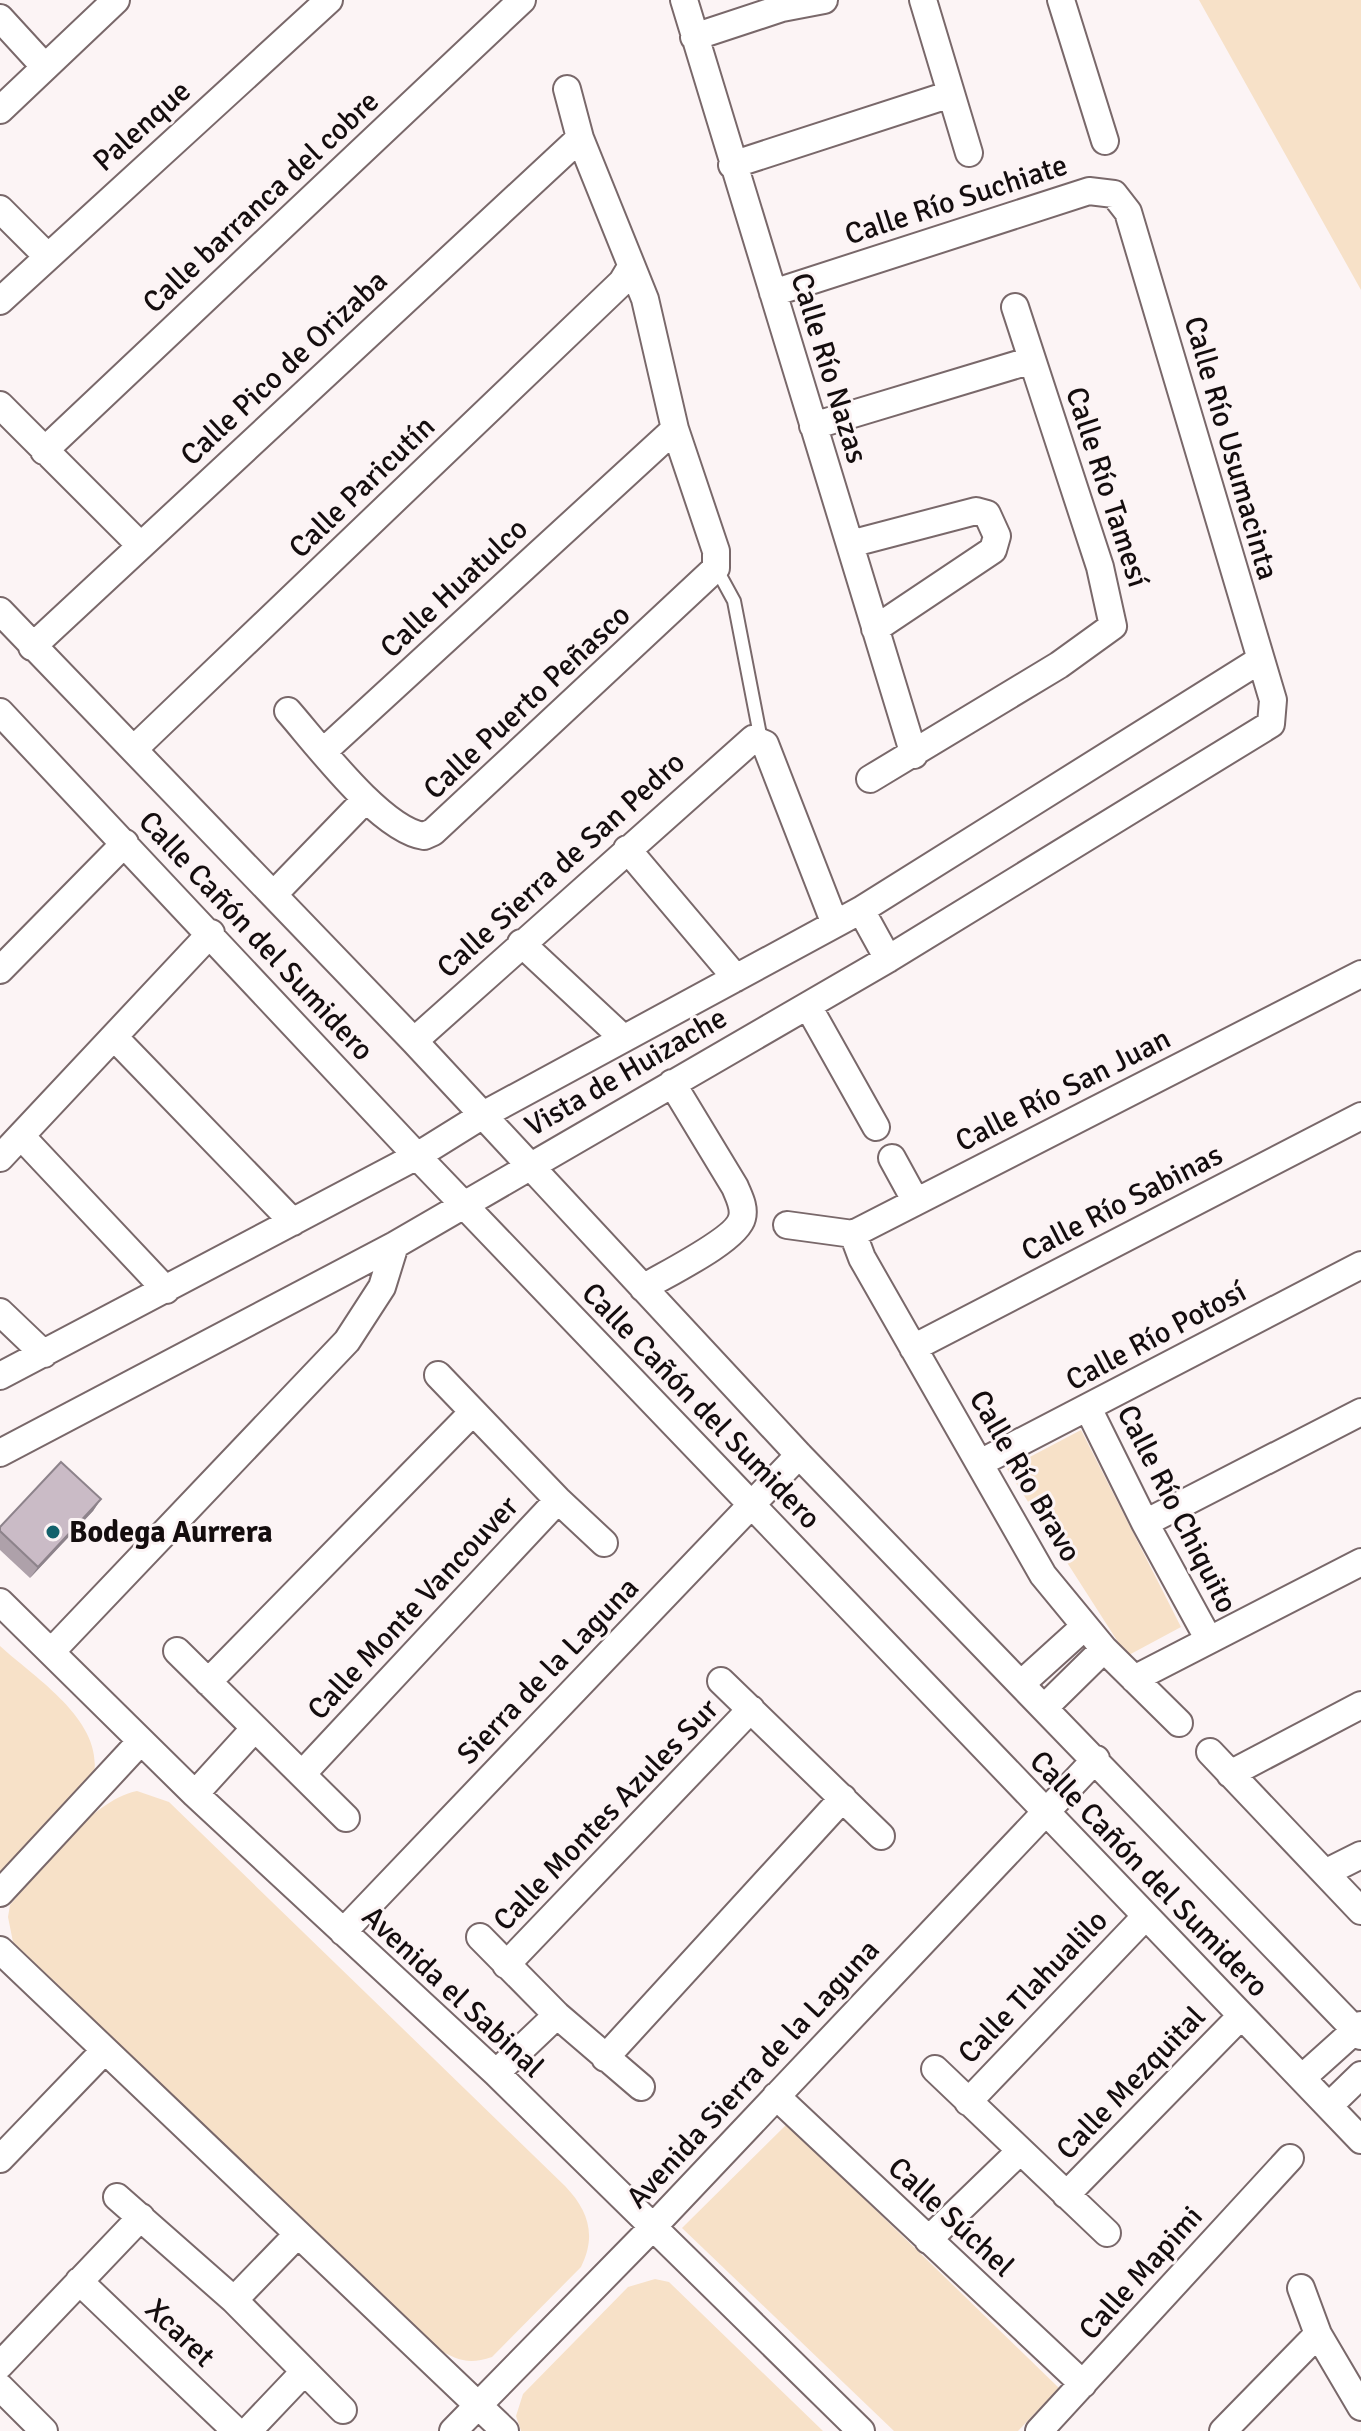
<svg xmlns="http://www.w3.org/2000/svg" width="1361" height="2431" font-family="Signika,sans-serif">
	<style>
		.green { fill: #f7e1c8 }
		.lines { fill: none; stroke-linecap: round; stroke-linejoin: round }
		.service-casing { stroke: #79686a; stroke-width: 16 }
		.minor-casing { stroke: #79686a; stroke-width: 30 }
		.service { stroke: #fff; stroke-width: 12 }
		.minor { stroke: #fff; stroke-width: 26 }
		.wall { fill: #aea1aa }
		.shaded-wall { fill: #8d838b }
		.building { fill: #cabbc6; stroke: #8d838b; stroke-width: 2 }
		.poi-dot { fill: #13616b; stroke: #fcf4f5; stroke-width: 3 }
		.labels { text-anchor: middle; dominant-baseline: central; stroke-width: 6; stroke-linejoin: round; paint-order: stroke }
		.street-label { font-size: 30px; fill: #140d0e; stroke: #fcf4f5 }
		.poi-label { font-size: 30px; font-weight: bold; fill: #140d0e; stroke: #fcf4f5; text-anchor: start }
	</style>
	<rect width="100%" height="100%" fill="#fcf4f5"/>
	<path class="green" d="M1199 0H1361V290Z
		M1081 1430 1181 1627 1127 1656 1007 1469Z
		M0 1646C35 1678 103 1720 94 1774L0 1876Z
		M137 1791 169 1802 565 2186C588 2210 597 2235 581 2267L492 2357C468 2365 457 2360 436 2348L13 1942 8 1917 10 1905C43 1869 89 1801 137 1791Z
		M787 2124 1059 2388 1018 2431H894L682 2228Z
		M655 2279 669 2282 823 2431H521L516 2416 523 2394 628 2287Z"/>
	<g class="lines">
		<g class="service-casing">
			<path id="service" d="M716 568 734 601 761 740"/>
		</g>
		<g class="minor-casing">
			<path id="minor" d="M684 0 914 755
				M923 0 969 153
				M1061 0 1105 141
				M0 18 44 66
				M694 37 782 8 824 0
				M0 110 116 0
				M732 165 951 94
				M0 209 47 256
				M0 301 329 0
				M0 405 139 544
				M813 426 1032 360
				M44 451 522 0
				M850 544 976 511 987 514 997 536 993 550 875 629
				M0 611 414 1041 799 1455 1361 2036
				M32 647 580 138
				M288 711C317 744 381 830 424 836L433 832 716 568V551L675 429 645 299 580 138 567 89
				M0 712 417 1156 1361 2140
				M134 749 622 282 631 267
				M324 751 675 429
				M870 779 1059 665 1113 626 1100 567 1015 307
				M627 849 736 978
				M274 894 366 799
				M861 910 888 959
				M521 943 623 1038
				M0 970 125 843
				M808 1006 876 1127
				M115 1038 293 1222
				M414 1041 753 739 765 744 835 924
				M21 1136 166 1290
				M0 1158 211 933
				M892 1158 915 1200
				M787 1225 853 1234 1361 974
				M853 1234 862 1258 1043 1575 1104 1649 1179 1723
				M643 1288C664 1275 737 1240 742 1218 745 1207 739 1197 735 1187L672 1083
				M0 1312 44 1354
				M913 1348 1361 1116
				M438 1375 558 1500 604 1543
				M0 1376 417 1156 483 1115 861 910 1260 660
				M1088 1408 1145 1523 1209 1640
				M0 1453 395 1245 888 959 1271 724 1273 700 1128 212 1114 194 1089 191 773 293
				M980 1463 1361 1265
				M1145 1523 1361 1412
				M0 1602 195 1794 496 2073 861 2431
				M177 1651 346 1818
				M51 1652 347 1341 382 1287 395 1245
				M1134 1679 1361 1562
				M721 1681 881 1836
				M208 1682 472 1413
				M1022 1683 1084 1627
				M1045 1707 1104 1649
				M1210 1752 1361 1911
				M303 1773 558 1500
				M1230 1774 1361 1705
				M195 1794 255 1728
				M1325 1873 1361 1855
				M0 1893 141 1741
				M343 1932 799 1455
				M480 1937 557 2015 641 2087
				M0 1950 505 2431
				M506 1965 751 1709
				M605 2058 843 1798
				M935 2069 1107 2233
				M496 2073 557 2015
				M1302 2078 1361 2025
				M776 2096 1083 2384
				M968 2102 1145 1917
				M1330 2105 1361 2075
				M0 2159 105 2050
				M1066 2195 1241 2016
				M117 2197 234 2300 343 2410
				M928 2240 1020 2151
				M79 2281 236 2431
				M1301 2288 1318 2334 1361 2407
				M234 2300 297 2235
				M0 2365 141 2217
				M0 2387 44 2431
				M248 2431 304 2372
				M453 2431 651 2229 1096 1759
				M1039 2431 1290 2158
				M1223 2431 1318 2334"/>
		</g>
		<use href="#service" class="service"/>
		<use href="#minor" class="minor"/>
	</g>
	<path class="wall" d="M101 1499 93 1511 30 1578 0 1550V1527Z"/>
	<path class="shaded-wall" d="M101 1499 93 1511 30 1578 38 1567Z"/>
	<path class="building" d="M61 1462 101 1499 38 1567 0 1531V1527Z"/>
	<circle class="poi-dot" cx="53" cy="1532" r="8"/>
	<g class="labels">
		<g class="street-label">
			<text transform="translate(142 126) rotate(-42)">Palenque</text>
			<text transform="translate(956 200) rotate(-18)">Calle Río Suchiate</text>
			<text transform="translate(261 202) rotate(-43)">Calle barranca del cobre</text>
			<text transform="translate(284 368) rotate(-43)">Calle Pico de Orizaba</text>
			<text transform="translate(829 368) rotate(73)">Calle Río Nazas</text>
			<text transform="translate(1231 448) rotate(74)">Calle Río Usumacinta</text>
			<text transform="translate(362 487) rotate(-44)">Calle Paricutín</text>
			<text transform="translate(1107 487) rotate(72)">Calle Río Tamesí</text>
			<text transform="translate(454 588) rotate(-43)">Calle Huatulco</text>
			<text transform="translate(527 702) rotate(-43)">Calle Puerto Peñasco</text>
			<text transform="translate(561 865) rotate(-42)">Calle Sierra de San Pedro</text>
			<text transform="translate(256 936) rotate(47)">Calle Cañón del Sumidero</text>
			<text transform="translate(626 1072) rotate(-30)">Vista de Huizache</text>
			<text transform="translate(1063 1090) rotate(-27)">Calle Río San Juan</text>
			<text transform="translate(1122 1203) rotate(-27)">Calle Río Sabinas</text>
			<text transform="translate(1156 1336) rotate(-28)">Calle Río Potosí</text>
			<text transform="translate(701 1406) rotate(46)">Calle Cañón del Sumidero</text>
			<text transform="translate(1025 1476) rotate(60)">Calle Río Bravo</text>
			<text transform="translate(1177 1509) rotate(63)">Calle Río Chiquito</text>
			<text transform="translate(413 1608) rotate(-47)">Calle Monte Vancouver</text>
			<text transform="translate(548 1671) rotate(-46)">Sierra de la Laguna</text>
			<text transform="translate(606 1815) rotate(-46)">Calle Montes Azules Sur</text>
			<text transform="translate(1149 1874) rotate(46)">Calle Cañón del Sumidero</text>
			<text transform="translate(1033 1987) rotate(-46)">Calle Tlahualilo</text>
			<text transform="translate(453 1992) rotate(43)">Avenida el Sabinal</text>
			<text transform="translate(753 2074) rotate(-47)">Avenida Sierra de la Laguna</text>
			<text transform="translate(1131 2083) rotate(-46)">Calle Mezquital</text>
			<text transform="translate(951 2217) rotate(43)">Calle Súchel</text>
			<text transform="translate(1141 2273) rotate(-48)">Calle Mapimi</text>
			<text transform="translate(180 2333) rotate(44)">Xcaret</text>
		</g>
		<g class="poi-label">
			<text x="69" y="1532">Bodega Aurrera</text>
		</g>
	</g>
</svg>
